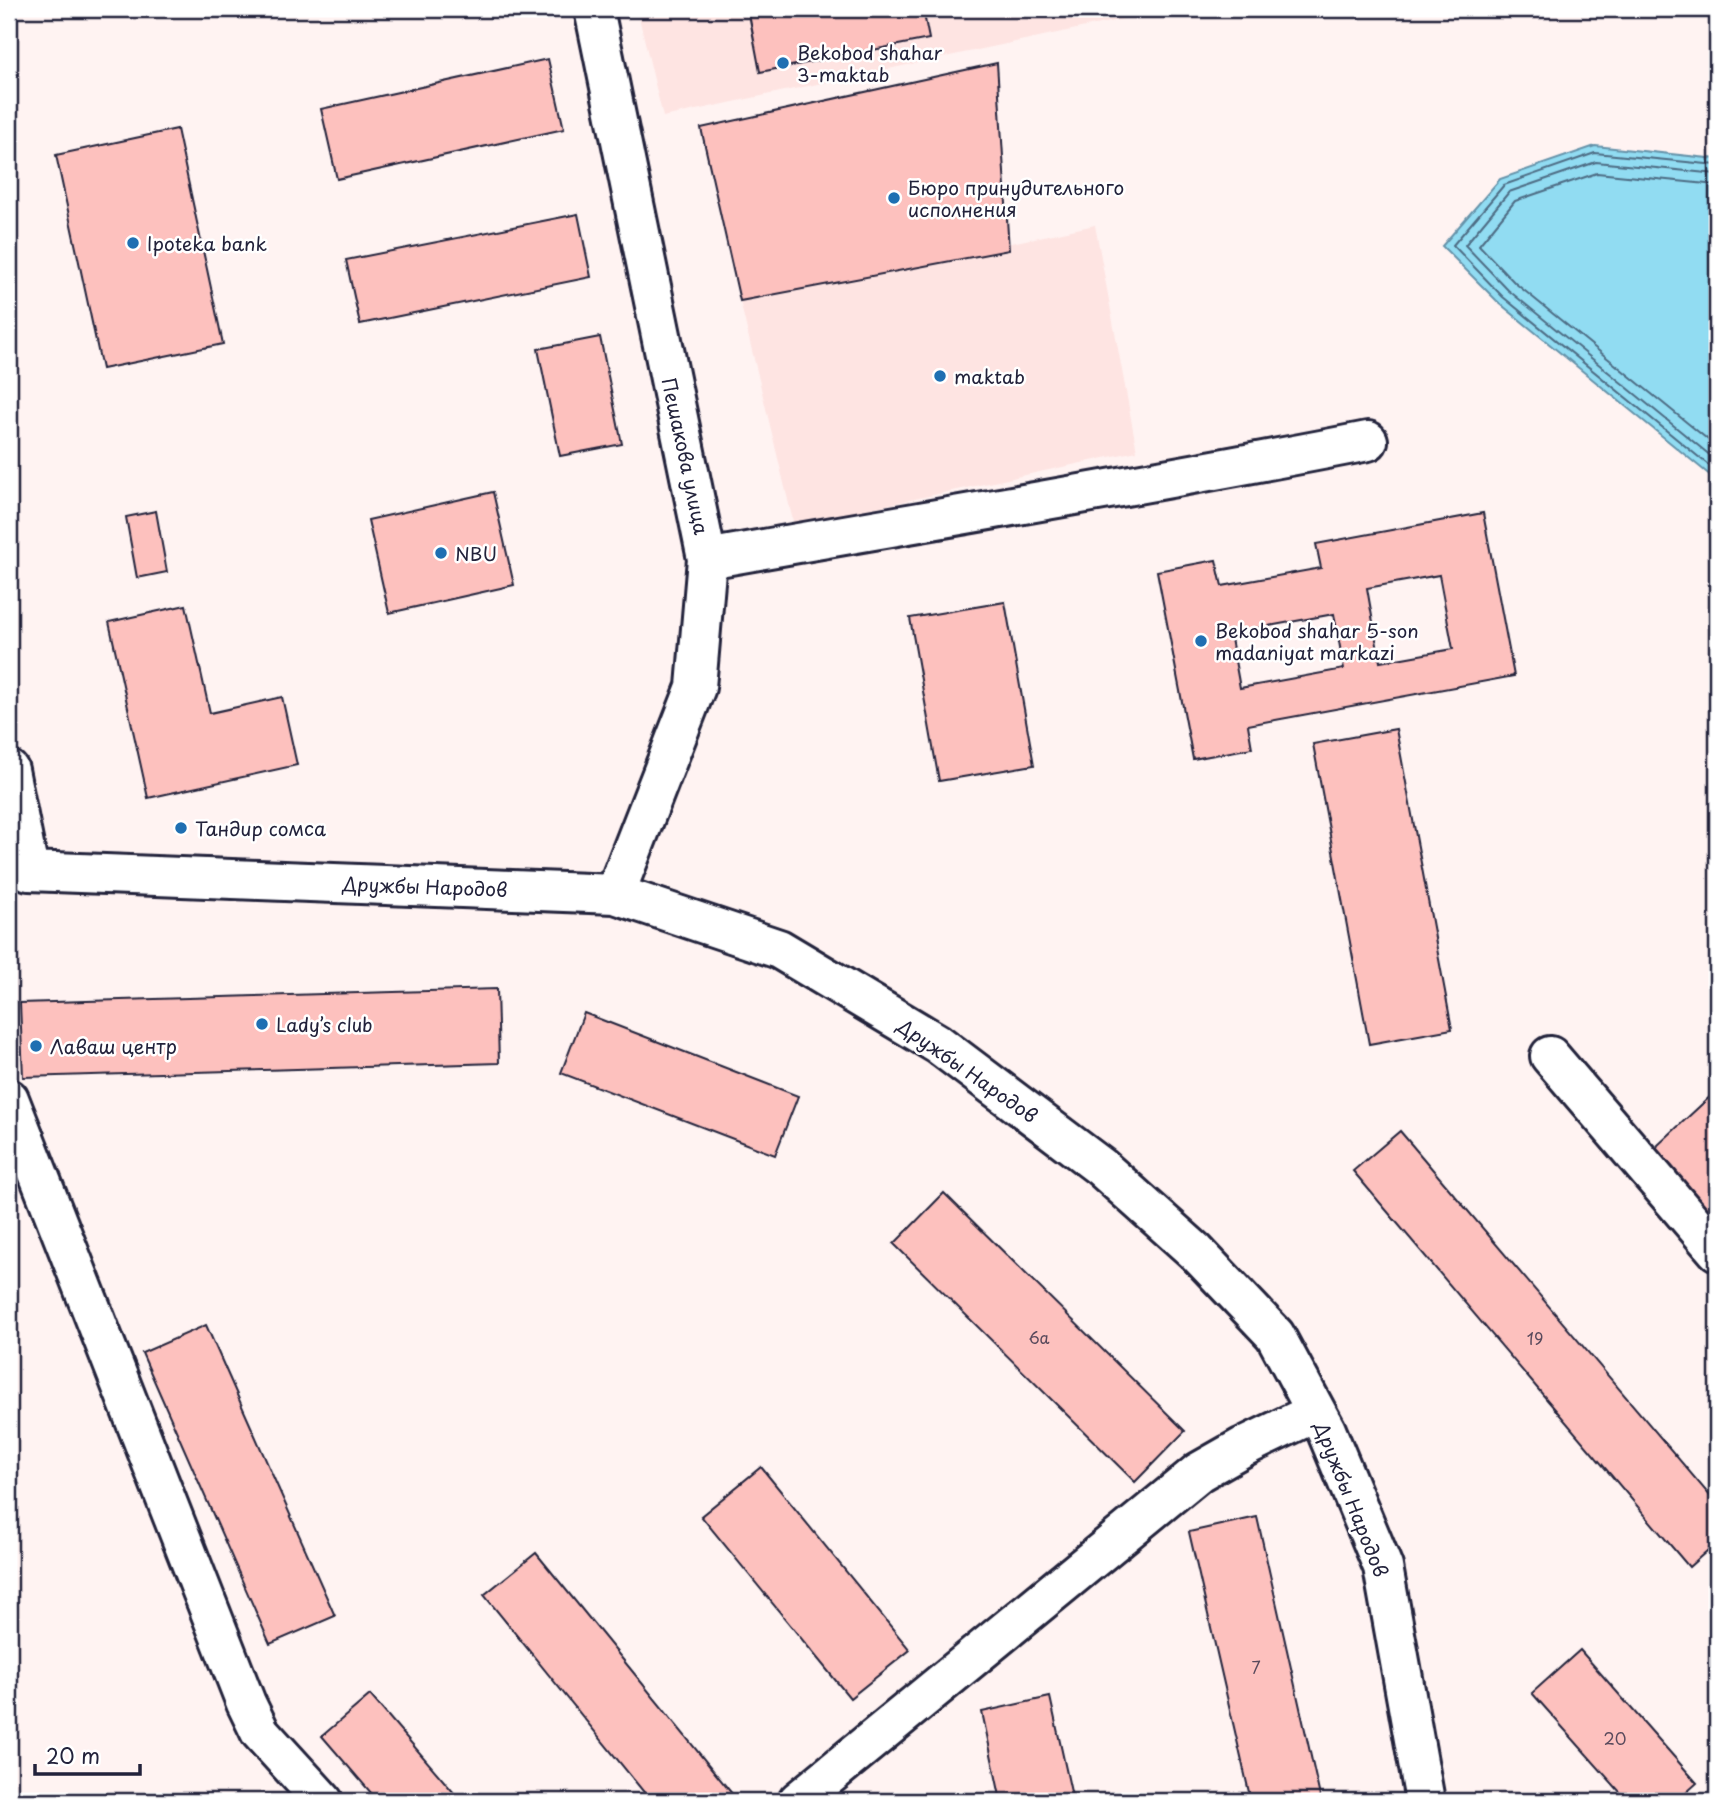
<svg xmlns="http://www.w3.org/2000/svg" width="1726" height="1810" font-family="'Playpen Sans',sans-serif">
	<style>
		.built { fill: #fee4e2 }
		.water { fill: #91dcf2; stroke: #6592a9; stroke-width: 2 }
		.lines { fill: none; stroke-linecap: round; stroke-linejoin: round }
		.shore { stroke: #4e6c84; stroke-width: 2 }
		.building { fill: #fdc1be; stroke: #22223b; stroke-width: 2; fill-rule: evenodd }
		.minor-casing { stroke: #22223b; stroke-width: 44 }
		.minor { stroke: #fff; stroke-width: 38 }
		.poi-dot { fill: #1f6fb2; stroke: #fff; stroke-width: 2.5 }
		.labels { text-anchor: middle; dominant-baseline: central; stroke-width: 5; stroke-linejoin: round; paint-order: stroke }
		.number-label { font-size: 16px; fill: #594a5c }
		.poi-label { font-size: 19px; fill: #22223b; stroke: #fff; text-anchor: start }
		.street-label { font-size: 19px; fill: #22223b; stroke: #fff }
	</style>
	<rect width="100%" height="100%" fill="#fff3f2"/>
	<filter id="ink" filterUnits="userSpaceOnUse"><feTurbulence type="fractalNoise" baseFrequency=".0143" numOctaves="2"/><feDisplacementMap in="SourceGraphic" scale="14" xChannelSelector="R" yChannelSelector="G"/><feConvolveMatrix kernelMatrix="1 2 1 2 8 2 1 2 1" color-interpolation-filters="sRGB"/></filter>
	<g filter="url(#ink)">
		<path class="built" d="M637 9H1170L663 117Z
			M1095 225 1137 451 794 525 740 301Z"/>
		<path class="water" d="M1595 146 1717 159V481L1498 302 1442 246 1500 179Z"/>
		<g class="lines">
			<path class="shore" d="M1717 165 1595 153 1504 185 1453 245 1503 297 1717 472
				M1717 174 1596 162 1509 192 1465 245 1508 290 1717 461
				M1717 185 1597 173 1515 201 1479 245 1515 283 1717 447"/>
		</g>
		<path class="building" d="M774 9H923L929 39 760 72 749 14Z
			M548 59 564 129 337 179 321 109Z
			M997 63 1009 250 740 301 701 128Z
			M177 129 223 344 102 369 56 155Z
			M578 214 591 277 360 324 346 260Z
			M600 337 622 444 560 456 538 349Z
			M493 492 514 585 389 613 368 520Z
			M156 511 167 572 137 578 126 517Z
			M1483 513 1514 676 1248 725 1252 748 1193 759 1157 571 1216 560 1222 586 1321 568 1316 544ZM1439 575 1453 649 1380 662 1367 588ZM1334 614 1344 669 1240 688 1230 633Z
			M1005 602 1034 765 939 781 910 618Z
			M186 605 210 713 282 697 297 765 148 798 109 622Z
			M1396 729 1452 1029 1369 1044 1313 744Z
			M497 989 499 1063 23 1077 20 1003Z
			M584 1013 798 1096 775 1155 561 1073Z
			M1714 1093 1717 1096V1219L1714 1222 1654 1156 1658 1145Z
			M1400 1131 1717 1504V1542L1689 1567 1353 1171Z
			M944 1193 1185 1431 1135 1482 894 1244Z
			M206 1325 335 1616 270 1644 142 1353Z
			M761 1467 910 1650 850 1698 701 1516Z
			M1257 1517 1321 1801H1251L1189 1532Z
			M536 1553 738 1801H651L484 1595Z
			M1580 1650 1697 1783 1677 1801H1628L1532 1693Z
			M370 1695 461 1801H378L322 1736Z
			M1050 1697 1073 1801H1001L982 1712Z"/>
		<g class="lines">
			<g class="minor-casing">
				<path id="minor" d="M594 9 707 559 696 687 615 894
					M707 559C928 520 1149 484 1368 441
					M9 770 29 871
					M29 871 615 894 779 949 938 1044 1101 1167 1196 1252 1275 1335 1326 1430 1383 1567 1425 1801
					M1550 1056 1717 1251
					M9 1099 246 1703 260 1732 323 1801
					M798 1801 1199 1472 1243 1447 1316 1412"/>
			</g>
			<use href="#minor" class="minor"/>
		</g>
	</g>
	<g class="poi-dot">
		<circle cx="783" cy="63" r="7"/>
		<circle cx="894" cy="198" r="7"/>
		<circle cx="133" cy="243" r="7"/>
		<circle cx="940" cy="376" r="7"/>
		<circle cx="441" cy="553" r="7"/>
		<circle cx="1201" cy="641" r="7"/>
		<circle cx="181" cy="828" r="7"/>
		<circle cx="262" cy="1024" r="7"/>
		<circle cx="36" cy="1046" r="7"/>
	</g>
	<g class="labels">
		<g class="number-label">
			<text x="1039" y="1337">6а</text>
			<text x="1535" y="1338">19</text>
			<text x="1256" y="1667">7</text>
			<text x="1615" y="1738">20</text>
		</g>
		<g class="poi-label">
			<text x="797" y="52">Bekobod shahar<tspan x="797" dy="22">3-maktab</tspan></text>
			<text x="908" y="187">Бюро принудительного<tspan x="908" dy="22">исполнения</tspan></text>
			<text x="147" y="243">Ipoteka bank</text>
			<text x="954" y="376">maktab</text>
			<text x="455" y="553">NBU</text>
			<text x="1215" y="630">Bekobod shahar 5-son<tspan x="1215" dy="22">madaniyat markazi</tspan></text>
			<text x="195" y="828">Тандир сомса</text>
			<text x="276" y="1024">Lady’s club</text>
			<text x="50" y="1046">Лаваш центр</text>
		</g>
		<g class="street-label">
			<text transform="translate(686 456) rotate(78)">Пешакова улица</text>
			<text transform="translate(425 886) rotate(2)">Дружбы Народов</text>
			<text transform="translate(968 1070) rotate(35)">Дружбы Народов</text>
			<text transform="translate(1352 1499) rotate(68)">Дружбы Народов</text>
		</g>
	</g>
	<rect width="1726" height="1810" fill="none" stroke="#fff" stroke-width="35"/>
	<rect x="18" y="18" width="1691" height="1775" fill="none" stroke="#22223b" stroke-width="2.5" filter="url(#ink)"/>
	<path d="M35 1764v10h105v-10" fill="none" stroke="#22223b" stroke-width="3.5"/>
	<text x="46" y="1764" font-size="21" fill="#22223b" stroke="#ffffff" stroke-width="5" paint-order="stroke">20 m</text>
</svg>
